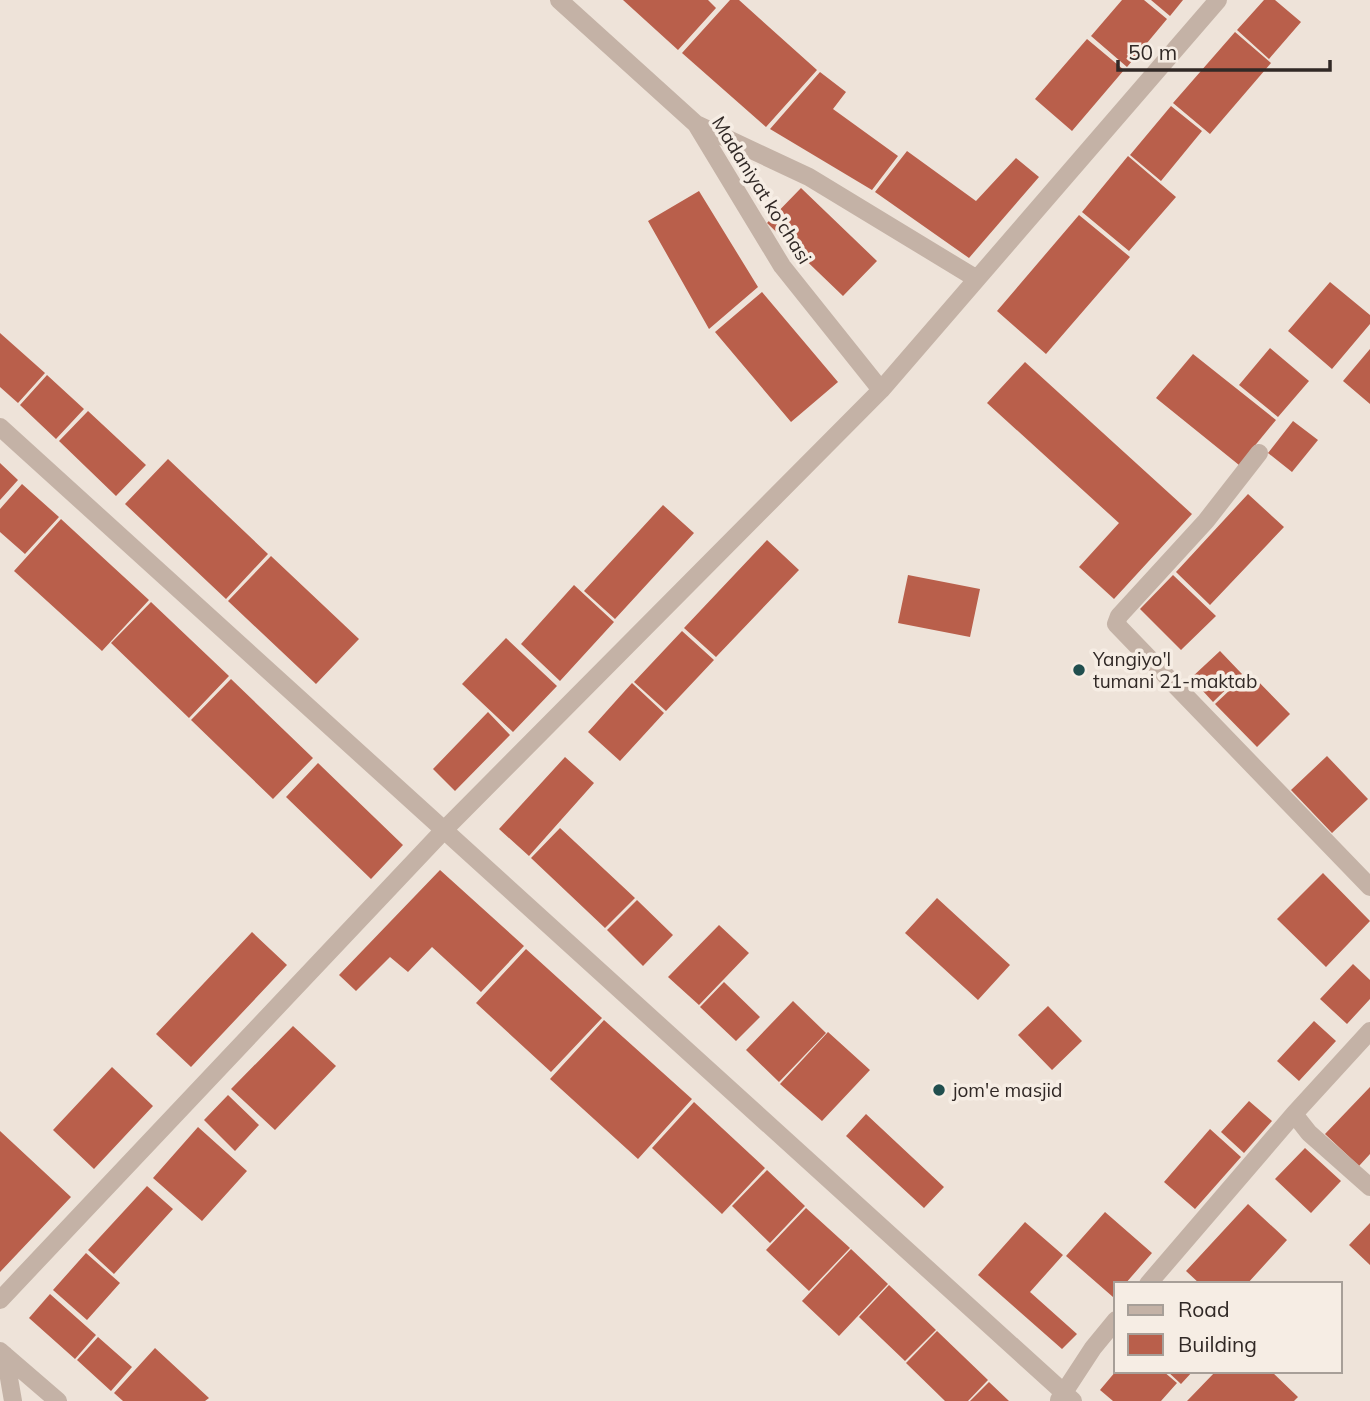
<svg xmlns="http://www.w3.org/2000/svg" width="1370" height="1401" font-family="Mulish,sans-serif">
	<style>
		.building { fill: #b95f4b }
		.lines { fill: none; stroke-linecap: round; stroke-linejoin: round }
		.minor { stroke: #c4b2a6; stroke-width: 18 }
		.poi-dot { fill: #204e4e; stroke: #f6ede4; stroke-width: 2.5 }
		.labels { text-anchor: middle; dominant-baseline: central; stroke-width: 7; stroke-linejoin: round; paint-order: stroke }
		.street-label { font-size: 19px; fill: #312926; stroke: #f6ede4 }
		.poi-label { font-size: 19px; fill: #312926; stroke: #f6ede4; text-anchor: start }
	</style>
	<rect width="100%" height="100%" fill="#eee3d9"/>
	<path class="building" d="M623 0H708L716 8 678 50Z
		M730 0H739L817 70 766 127 682 53Z
		M1122 0H1144L1167 19 1127 67 1091 36Z
		M1151 0H1183L1170 16Z
		M1264 0H1275L1301 22 1269 59 1237 30Z
		M1235 32 1271 63 1210 134 1173 103Z
		M1087 39 1124 70 1072 131 1035 99Z
		M820 72 846 92 833 109 898 156 872 190 770 129Z
		M1171 106 1202 131 1161 181 1130 155Z
		M907 151 976 201 1016 158 1039 177 969 258 875 192Z
		M1128 156 1176 197 1129 251 1082 212Z
		M801 188 877 261 843 296 767 223Z
		M699 191 758 287 709 329 648 221Z
		M1079 215 1130 257 1046 354 997 311Z
		M1330 282 1370 315V324L1332 369 1288 331Z
		M762 292 838 382 791 422 715 332Z
		M0 333 45 373 18 403 0 387Z
		M1270 348 1309 381 1278 417 1239 385Z
		M1370 349V404L1343 381Z
		M1193 354 1276 420 1239 465 1156 398Z
		M1025 362 1192 514 1114 599 1079 567 1119 523 987 403Z
		M47 375 84 409 56 439 20 405Z
		M88 411 146 465 116 496 59 441Z
		M1293 421 1318 440 1292 472 1268 453Z
		M168 459 268 554 226 599 125 504Z
		M0 463 18 480 0 500Z
		M22 484 59 517 25 554 0 532V509Z
		M1248 494 1284 527 1210 605 1176 572Z
		M663 505 694 533 615 619 584 591Z
		M61 519 149 600 102 651 14 571Z
		M767 540 799 570 716 657 684 628Z
		M271 556 359 639 316 684 228 601Z
		M908 575 980 589 970 637 898 623Z
		M1173 575 1216 616 1181 650 1140 609Z
		M574 585 614 622 560 681 521 644Z
		M151 602 229 676 189 718 111 643Z
		M682 631 714 660 666 711 634 682Z
		M506 638 557 686 513 732 462 684Z
		M1220 651 1242 674 1213 702 1191 678Z
		M1249 672 1290 714 1257 747 1215 704Z
		M231 679 313 758 273 799 191 720Z
		M632 683 664 713 620 761 588 732Z
		M488 712 510 735 455 791 433 769Z
		M1327 756 1368 799 1332 833 1291 790Z
		M565 757 594 783 529 856 499 829Z
		M318 763 403 845 371 879 286 797Z
		M560 828 635 898 605 928 531 858Z
		M440 870 524 946 481 992 432 947 408 972 390 957 356 991 339 975Z
		M1323 873 1370 921 1326 967 1277 919Z
		M937 898 1010 965 978 1000 905 933Z
		M637 900 673 935 643 966 607 930Z
		M719 925 749 953 699 1005 668 977Z
		M252 932 287 965 191 1067 156 1034Z
		M526 949 602 1018 551 1072 476 1003Z
		M1353 964 1370 980V999L1347 1024 1320 999Z
		M724 982 760 1017 736 1041 700 1007Z
		M793 1001 826 1033 779 1082 746 1050Z
		M1048 1006 1082 1041 1052 1070 1018 1035Z
		M604 1020 692 1099 638 1159 550 1079Z
		M1314 1021 1336 1041 1299 1081 1277 1061Z
		M293 1026 336 1066 275 1130 231 1089Z
		M828 1032 870 1070 822 1121 780 1084Z
		M112 1067 153 1106 94 1169 53 1130Z
		M1370 1087V1154L1359 1166 1325 1134Z
		M228 1095 259 1125 235 1151 204 1120Z
		M1249 1101 1272 1121 1244 1153 1221 1132Z
		M694 1102 765 1168 722 1214 652 1148Z
		M866 1114 944 1187 924 1208 846 1136Z
		M198 1127 247 1171 202 1221 153 1178Z
		M1210 1129 1241 1157 1195 1209 1164 1182Z
		M0 1131 71 1197 0 1272Z
		M1305 1148 1341 1181 1311 1213 1275 1179Z
		M767 1170 805 1206 770 1243 732 1206Z
		M147 1186 173 1209 114 1274 88 1250Z
		M1248 1204 1287 1240 1247 1284H1200L1186 1271Z
		M806 1208 850 1248 809 1291 766 1250Z
		M1105 1212 1152 1253 1125 1284H1116V1293L1113 1297 1066 1256Z
		M1025 1222 1063 1255 1030 1292 1077 1334 1062 1349 978 1275Z
		M1370 1223V1265L1349 1245Z
		M851 1249 888 1284 839 1336 802 1301Z
		M86 1253 120 1283 87 1320 53 1290Z
		M889 1285 936 1330 905 1361 859 1317Z
		M50 1294 96 1335 75 1359 29 1318Z
		M937 1331 988 1380 968 1401H945L906 1363Z
		M98 1337 132 1367 111 1391 77 1360Z
		M155 1348 209 1398 205 1401H123L114 1393Z
		M1116 1371H1163L1177 1383 1161 1401H1113L1100 1390Z
		M1167 1371H1193L1181 1384Z
		M1216 1371H1271L1298 1397 1294 1401H1187Z
		M989 1382 1009 1401H970Z"/>
	<g class="lines">
		<path class="minor" d="M559 0 696 124 782 266 881 390
			M696 124 809 177 977 279
			M0 427 1073 1401
			M1259 453 1206 521 1119 616 1116 624 1370 887
			M1294 1114 1309 1133 1370 1187
			M1148 1284 1294 1114 1370 1031
			M0 1300 445 829 881 390 1218 0
			M0 1351 58 1401
			M5 1355 13 1401
			M1059 1400 1093 1348 1116 1320"/>
	</g>
	<g class="poi-dot">
		<circle cx="1079" cy="670" r="7"/>
		<circle cx="939" cy="1090" r="7"/>
	</g>
	<g class="labels">
		<g class="street-label">
			<text transform="translate(762 190) rotate(58)">Madaniyat ko'chasi</text>
		</g>
		<g class="poi-label">
			<text x="1093" y="659">Yangiyo'l<tspan x="1093" dy="22">tumani 21-maktab</tspan></text>
			<text x="953" y="1090">jom'e masjid</text>
		</g>
	</g>
	<rect x="1114" y="1282" width="228" height="91" fill="#f6ede4" stroke="#a79f98" stroke-width="2"/>
	<rect x="1128" y="1305" width="35" height="10" fill="#c4b2a6" stroke="#a79f98" stroke-width="2"/>
	<text x="1178" y="1317" font-size="21" fill="#312926">Road</text>
	<rect x="1128" y="1334" width="35" height="21" fill="#b95f4b" stroke="#a79f98" stroke-width="2"/>
	<text x="1178" y="1352" font-size="21" fill="#312926">Building</text>
	<path d="M1118 60v10h212v-10" fill="none" stroke="#312926" stroke-width="3.5"/>
	<text x="1128" y="60" font-size="21" fill="#312926" stroke="#f6ede4" stroke-width="5" paint-order="stroke">50 m</text>
</svg>
